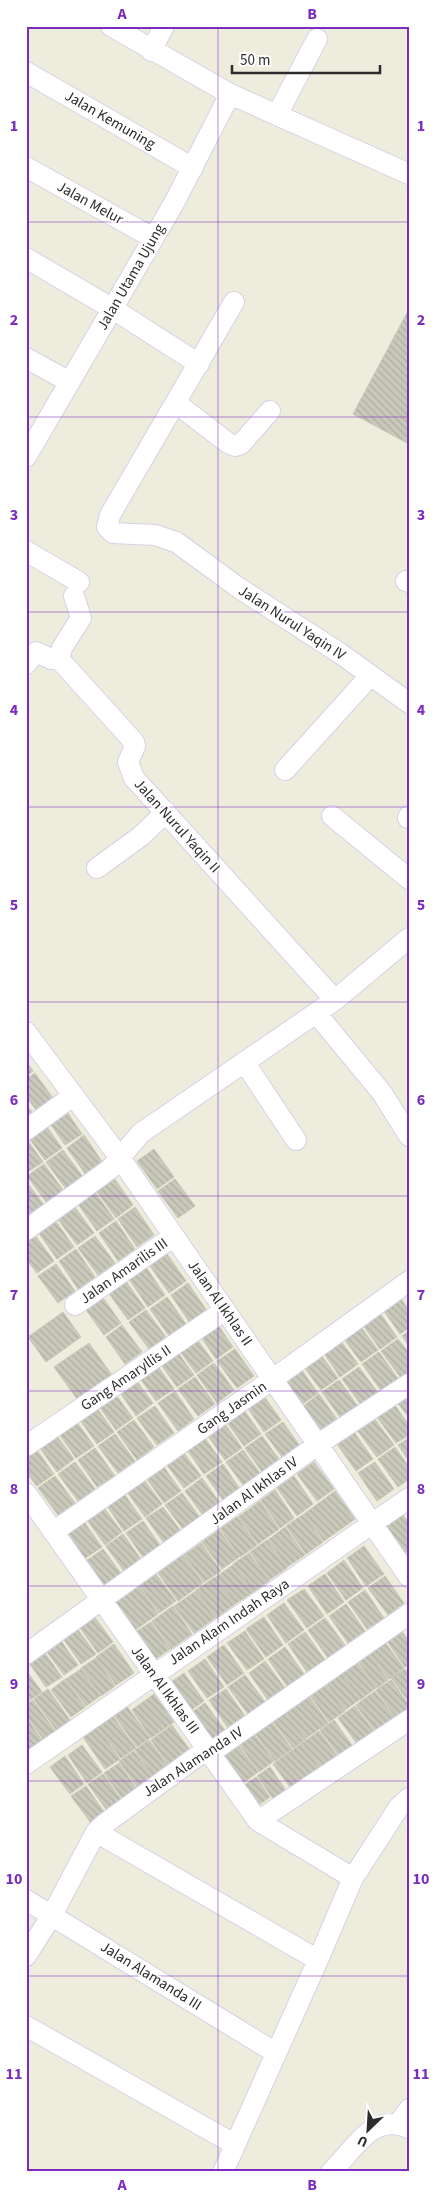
<svg xmlns="http://www.w3.org/2000/svg" width="435" height="2198" font-family="'Source Sans 3',sans-serif">
	<style>
		.building { fill: url(#building-back-hatch); stroke: #cac9b6 }
		.lines { fill: none; stroke-linecap: round; stroke-linejoin: round }
		.minor-casing { stroke: #d4d2e5; stroke-width: 22 }
		.minor { stroke: #fff; stroke-width: 20 }
		.grid { fill: none; stroke: #7b2cbf; stroke-width: 1; stroke-opacity: 0.55 }
		.labels { text-anchor: middle; dominant-baseline: central; stroke-width: 4; stroke-linejoin: round; paint-order: stroke }
		.street-label { font-size: 15px; fill: #2c2c2c; stroke: #fff }
		.neatline { fill: none; stroke: #7b2cbf; stroke-width: 2 }
		.grid-label { font-size: 16px; text-anchor: middle; font-weight: bold; fill: #7b2cbf }
	</style>
	<defs>
		<pattern id="building-back-hatch" width="6" height="6" patternUnits="userSpaceOnUse" patternTransform="scale(1.25)"><rect width="6" height="6" fill="#c9c9bb"/><path d="M-1 5l2 2M0 0l6 6M5-1l2 2" fill="none" stroke="#adada1"/></pattern>
	</defs>
	<rect width="100%" height="100%" fill="#eeecdd"/>
	<path class="building" d="M409 309V444L353 414Z
		M26 1061 33 1071 26 1076Z
		M35 1073 55 1101 38 1112 26 1097V1079Z
		M26 1104 34 1115 26 1120Z
		M63 1106 82 1134 65 1145 46 1118Z
		M42 1120 62 1148 45 1160 26 1134Z
		M84 1135 103 1163 86 1175 67 1148Z
		M26 1138 43 1162 26 1173Z
		M154 1149 174 1177 157 1189 137 1161Z
		M63 1150 83 1177 66 1189 46 1162Z
		M44 1164 64 1191 47 1203 27 1176Z
		M114 1178 133 1205 116 1218 96 1190Z
		M175 1179 195 1206 178 1218 158 1191Z
		M26 1181 44 1205 27 1217H26Z
		M95 1192 114 1219 97 1231 78 1204Z
		M74 1206 94 1233 77 1245 57 1218Z
		M135 1207 154 1235 137 1247 118 1219Z
		M55 1220 74 1247 57 1259 38 1232Z
		M116 1221 135 1249 118 1261 99 1233Z
		M34 1234 54 1261 37 1273 26 1259V1240Z
		M95 1236 115 1263 98 1275 78 1248Z
		M76 1249 95 1277 78 1289 59 1261Z
		M167 1254 186 1281 169 1293 150 1266Z
		M56 1264 75 1291 58 1303 38 1276Z
		M146 1267 165 1295 148 1307 129 1279Z
		M125 1280 145 1308 128 1320 108 1292Z
		M188 1283 207 1311 190 1323 171 1295Z
		M101 1295 121 1323 104 1335 84 1307Z
		M398 1295 409 1310V1328L400 1334 381 1307Z
		M167 1297 186 1324 169 1336 150 1309Z
		M377 1309 397 1337 380 1349 360 1321Z
		M146 1310 166 1337 149 1349 129 1322Z
		M63 1312 81 1337 46 1362 28 1337Z
		M214 1319 233 1347 216 1359 197 1331Z
		M358 1323 378 1350 361 1362 341 1335Z
		M122 1325 142 1352 125 1364 106 1337Z
		M409 1331V1346L402 1336Z
		M193 1334 213 1361 196 1373 176 1346Z
		M338 1337 358 1364 340 1377 321 1349Z
		M398 1339 409 1353V1372L401 1378 381 1351Z
		M89 1343 112 1375 77 1399 54 1367Z
		M174 1347 194 1375 177 1387 157 1359Z
		M235 1349 254 1376 237 1388 217 1361Z
		M318 1351 338 1378 321 1390 301 1363Z
		M379 1352 399 1380 382 1392 362 1364Z
		M154 1361 174 1389 156 1401 137 1374Z
		M214 1363 234 1390 217 1403 197 1375Z
		M298 1365 318 1393 301 1405 281 1377Z
		M359 1367 379 1394 362 1406 342 1379Z
		M133 1376 153 1403 136 1416 117 1388Z
		M195 1377 215 1404 198 1416 178 1389Z
		M339 1380 359 1408 342 1420 322 1392Z
		M113 1391 133 1418 116 1430 96 1402Z
		M175 1391 194 1419 178 1431 158 1403Z
		M261 1392 281 1420 264 1432 245 1404Z
		M409 1393V1418L397 1402Z
		M319 1394 339 1422 322 1434 302 1407Z
		M94 1404 114 1432 97 1444 77 1416Z
		M394 1404 409 1425V1435L396 1443 376 1416Z
		M155 1406 174 1433 157 1445 137 1418Z
		M241 1406 261 1434 244 1446 224 1418Z
		M74 1418 94 1446 76 1458 57 1431Z
		M374 1418 394 1445 377 1457 357 1430Z
		M134 1420 154 1447 137 1460 117 1432Z
		M222 1420 242 1448 225 1460 205 1432Z
		M283 1422 302 1449 285 1461 265 1434Z
		M54 1432 74 1459 57 1472 37 1444Z
		M354 1432 373 1459 356 1471 337 1444Z
		M115 1434 135 1461 118 1473 98 1446Z
		M202 1434 222 1462 204 1474 185 1447Z
		M262 1436 282 1463 265 1476 245 1448Z
		M409 1438V1461L398 1445Z
		M34 1446 54 1474 37 1486 26 1472V1452Z
		M395 1447 409 1467V1479L398 1487 378 1459Z
		M95 1448 115 1476 97 1487 78 1460Z
		M181 1449 201 1476 184 1488 164 1461Z
		M243 1450 263 1477 246 1489 226 1462Z
		M75 1462 95 1489 78 1501 58 1474Z
		M314 1462 334 1489 317 1501 297 1474Z
		M375 1462 394 1489 377 1501 358 1473Z
		M161 1463 181 1491 164 1503 144 1475Z
		M223 1464 242 1492 225 1503 206 1476Z
		M55 1476 75 1503 58 1515 38 1488Z
		M294 1476 313 1504 297 1516 277 1488Z
		M142 1477 162 1504 145 1517 125 1489Z
		M202 1478 222 1506 205 1518 185 1491Z
		M275 1490 294 1518 280 1528 261 1500Z
		M122 1491 142 1519 124 1531 105 1503Z
		M335 1491 355 1519 324 1541 304 1514Z
		M182 1493 202 1520 185 1532 165 1505Z
		M260 1501 279 1529 258 1544 238 1517Z
		M102 1505 122 1532 105 1545 85 1517Z
		M163 1507 183 1534 166 1546 146 1518Z
		M304 1514 323 1542 306 1554 286 1526Z
		M402 1514 409 1523V1550L405 1553 385 1526Z
		M237 1517 257 1545 240 1557 220 1529Z
		M82 1519 102 1547 84 1559 65 1531Z
		M143 1521 162 1548 145 1560 126 1533Z
		M285 1527 305 1555 287 1567 268 1540Z
		M219 1530 239 1557 222 1569 202 1542Z
		M123 1534 143 1562 126 1574 106 1546Z
		M267 1540 287 1568 269 1580 250 1552Z
		M201 1543 221 1571 204 1582 184 1555Z
		M364 1546 384 1574 366 1586 347 1558Z
		M103 1549 123 1576 106 1588 86 1561Z
		M249 1553 269 1581 253 1592 233 1564Z
		M183 1555 203 1583 178 1601 158 1573Z
		M344 1560 363 1588 346 1600 327 1573Z
		M233 1565 253 1592 235 1604 216 1577Z
		M156 1574 176 1601 159 1613 140 1586Z
		M325 1574 344 1602 327 1614 308 1586Z
		M385 1576 404 1603 388 1615 368 1588Z
		M215 1577 235 1604 216 1618 196 1590Z
		M139 1586 158 1614 128 1635 109 1607Z
		M304 1589 324 1616 307 1628 287 1600Z
		M365 1590 384 1618 367 1629 348 1602Z
		M196 1591 215 1618 194 1633 174 1606Z
		M284 1603 304 1630 286 1643 267 1615Z
		M346 1604 365 1631 348 1643 329 1616Z
		M173 1606 192 1634 171 1649 152 1621Z
		M93 1615 113 1642 98 1653 78 1625Z
		M264 1617 283 1645 266 1657 246 1629Z
		M325 1618 345 1645 328 1658 308 1630Z
		M151 1622 170 1649 148 1664 129 1636Z
		M76 1627 96 1654 81 1664 62 1637Z
		M400 1629 409 1641V1665L405 1667 386 1640Z
		M245 1631 264 1659 247 1670 227 1643Z
		M305 1632 325 1660 307 1672 288 1644Z
		M381 1637 404 1668 389 1679 366 1648Z
		M59 1638 78 1665 64 1675 44 1648Z
		M114 1644 134 1673 116 1685 96 1657Z
		M224 1645 244 1673 227 1685 207 1657Z
		M285 1647 304 1674 287 1686 268 1659Z
		M366 1648 388 1680 377 1688 354 1656Z
		M42 1649 62 1677 46 1687 27 1660Z
		M353 1657 376 1688 360 1700 337 1668Z
		M96 1658 115 1686 101 1696 81 1668Z
		M205 1659 224 1687 207 1698 188 1671Z
		M265 1661 285 1688 268 1700 249 1673Z
		M81 1669 100 1696 86 1706 66 1679Z
		M405 1669 409 1674V1702L391 1678Z
		M26 1670 42 1692 27 1702 26 1701Z
		M340 1672 359 1700 345 1710 326 1683Z
		M184 1673 204 1701 187 1713 167 1685Z
		M245 1675 265 1702 248 1714 228 1687Z
		M65 1679 85 1707 71 1717 51 1690Z
		M391 1680 409 1705V1709L396 1718 376 1690Z
		M325 1683 345 1711 329 1722 309 1694Z
		M48 1689 70 1720 56 1730 34 1699Z
		M226 1689 245 1716 228 1728 209 1700Z
		M375 1691 395 1718 376 1732 356 1705Z
		M154 1694 174 1722 151 1738 132 1710Z
		M308 1695 328 1723 306 1738 286 1711Z
		M33 1700 55 1731 43 1739 26 1715V1705Z
		M205 1703 225 1730 208 1742 188 1715Z
		M126 1705 150 1738 137 1747 113 1714Z
		M355 1706 375 1733 358 1745 338 1718Z
		M286 1712 306 1739 293 1748 273 1721Z
		M112 1715 136 1748 121 1758 97 1725Z
		M26 1717 42 1740 30 1749 26 1744Z
		M334 1720 354 1748 340 1757 320 1730Z
		M272 1722 292 1749 275 1761 255 1733Z
		M172 1725 192 1753 170 1768 151 1740Z
		M98 1727 120 1759 105 1769 83 1737Z
		M319 1731 339 1758 322 1770 302 1743Z
		M254 1734 274 1761 259 1772 239 1744Z
		M149 1740 169 1768 154 1778 135 1750Z
		M302 1743 322 1771 293 1791 273 1764Z
		M82 1745 102 1772 87 1783 68 1755Z
		M238 1745 258 1772 239 1786 219 1759Z
		M134 1751 155 1780 140 1791 119 1761Z
		M65 1756 84 1784 70 1794 50 1767Z
		M119 1763 138 1791 124 1801 104 1773Z
		M270 1767 289 1795 277 1804 257 1776Z
		M103 1774 123 1802 108 1812 88 1784Z
		M256 1777 270 1797 253 1809 239 1789Z
		M86 1786 105 1813 91 1823 71 1796Z"/>
	<g class="lines">
		<g class="minor-casing">
			<path id="minor" d="M111 26 230 94 409 174
				M151 51 164 26
				M26 72 193 168
				M277 115 317 39
				M26 167 153 238
				M26 258 113 309 199 364
				M234 302 110 515 107 527 113 533 155 535 176 542 239 588 341 654 409 703
				M26 358 70 382
				M176 403 228 443 235 446 241 444 270 411
				M26 457 174 203 230 94
				M26 551 79 582
				M406 581 409 582
				M59 659 134 742 135 746 128 762 134 778 335 1000
				M26 664 36 652 51 659H59L62 648 81 618 74 596
				M285 770 370 676
				M332 816 409 879
				M408 818 409 816
				M97 868 141 836 166 812
				M316 1013 382 1093 409 1136
				M26 1032 120 1158 409 1577
				M245 1063 296 1140
				M26 1130 73 1096
				M26 1230 110 1169 141 1133 335 1000 409 938
				M75 1305 174 1236
				M26 1446 225 1310
				M26 1493 258 1821 353 1878
				M53 1532 273 1379 409 1281
				M26 1654 320 1443 409 1384
				M26 1764 409 1498
				M258 1821 409 1720
				M96 1832 318 1960
				M26 1900 276 2053
				M26 1956 52 1915 96 1832 103 1825 199 1755 210 1753 409 1614
				M26 2026 234 2144
				M399 2123 409 2109
				M223 2172 318 1960 353 1878 399 1807 409 1798
				M331 2172C354 2150 372 2112 409 2128"/>
		</g>
		<use href="#minor" class="minor"/>
	</g>
	<path class="grid" d="M218 26V2172M26 222H409M26 417H409M26 612H409M26 807H409M26 1002H409M26 1196H409M26 1391H409M26 1586H409M26 1781H409M26 1976H409"/>
	<g class="labels">
		<g class="street-label">
			<text transform="translate(110 120) rotate(30)">Jalan Kemuning</text>
			<text transform="translate(90 203) rotate(29)">Jalan Melur</text>
			<text transform="translate(131 277) rotate(-60)">Jalan Utama Ujung</text>
			<text transform="translate(292 623) rotate(33)">Jalan Nurul Yaqin IV</text>
			<text transform="translate(177 826) rotate(48)">Jalan Nurul Yaqin II</text>
			<text transform="translate(124 1271) rotate(-35)">Jalan Amarilis III</text>
			<text transform="translate(220 1303) rotate(55)">Jalan Al Ikhlas II</text>
			<text transform="translate(126 1378) rotate(-34)">Gang Amaryllis II</text>
			<text transform="translate(232 1408) rotate(-35)">Gang Jasmin</text>
			<text transform="translate(254 1491) rotate(-36)">Jalan Al Ikhlas IV</text>
			<text transform="translate(229 1622) rotate(-34)">Jalan Alam Indah Raya</text>
			<text transform="translate(165 1690) rotate(54)">Jalan Al Ikhlas III</text>
			<text transform="translate(193 1762) rotate(-33)">Jalan Alamanda IV</text>
			<text transform="translate(151 1976) rotate(32)">Jalan Alamanda III</text>
		</g>
	</g>
	<rect width="435" height="2198" fill="none" stroke="#ffffff" stroke-width="55"/>
	<g transform="translate(368 2130) rotate(205)" stroke="#ffffff" stroke-width="4" paint-order="stroke">
	<path d="M0-4L9 19L0 12L-9 19Z" fill="#2c2c2c"/>
	<text y="-8" font-size="14" font-weight="bold" text-anchor="middle" fill="#2c2c2c">U</text>
	</g>
	<path d="M232 65v8h148v-8" fill="none" stroke="#2c2c2c" stroke-width="2.5"/>
	<text x="240" y="65" font-size="15" fill="#2c2c2c" stroke="#ffffff" stroke-width="4" paint-order="stroke">50 m</text>
	<rect x="28" y="28" width="380" height="2142" class="neatline"/>
	<g class="grid-label">
		<text x="122" y="19">A</text>
		<text x="312" y="19">B</text>
		<text x="14" y="131">1</text>
		<text x="421" y="131">1</text>
		<text x="14" y="325">2</text>
		<text x="421" y="325">2</text>
		<text x="14" y="520">3</text>
		<text x="421" y="520">3</text>
		<text x="14" y="715">4</text>
		<text x="421" y="715">4</text>
		<text x="14" y="910">5</text>
		<text x="421" y="910">5</text>
		<text x="14" y="1105">6</text>
		<text x="421" y="1105">6</text>
		<text x="14" y="1300">7</text>
		<text x="421" y="1300">7</text>
		<text x="14" y="1494">8</text>
		<text x="421" y="1494">8</text>
		<text x="14" y="1689">9</text>
		<text x="421" y="1689">9</text>
		<text x="14" y="1884">10</text>
		<text x="421" y="1884">10</text>
		<text x="14" y="2079">11</text>
		<text x="421" y="2079">11</text>
		<text x="122" y="2190">A</text>
		<text x="312" y="2190">B</text>
	</g>
</svg>
